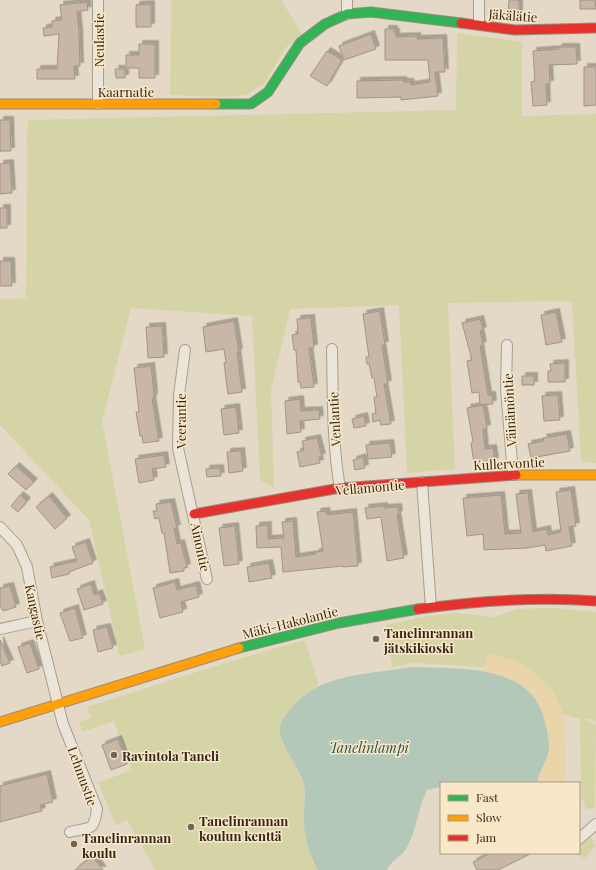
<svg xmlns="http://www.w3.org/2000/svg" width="596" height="870" font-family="'Playfair Display',serif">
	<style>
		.green { fill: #d5d4a7 }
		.sand { fill: #ead5aa }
		.water { fill: #b3c8b9 }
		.building { fill: #c8b6a6; stroke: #a39486; filter: url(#shadow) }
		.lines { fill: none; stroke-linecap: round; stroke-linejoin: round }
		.street-casing { stroke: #a79e90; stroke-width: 12 }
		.fast-casing { stroke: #978d80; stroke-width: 11 }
		.slow-casing { stroke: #978d80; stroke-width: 11 }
		.jam-casing { stroke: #978d80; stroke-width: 11 }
		.street { stroke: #ebe4d8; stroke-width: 10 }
		.fast { stroke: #30b455; stroke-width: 9 }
		.slow { stroke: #ff9f0a; stroke-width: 9 }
		.jam { stroke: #e5322d; stroke-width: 9 }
		.poi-dot { fill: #726456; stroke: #f8e8c8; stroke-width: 1.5 }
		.labels { text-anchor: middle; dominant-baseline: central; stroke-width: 3; stroke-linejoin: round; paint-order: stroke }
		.street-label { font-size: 13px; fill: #352519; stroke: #f8e8c8 }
		.poi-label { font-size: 13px; font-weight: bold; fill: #352519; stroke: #f8e8c8; text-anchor: start }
		.water-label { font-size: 14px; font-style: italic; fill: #275651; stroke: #f8e8c8 }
	</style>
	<defs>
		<filter id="shadow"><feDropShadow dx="3.5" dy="-3.5" stdDeviation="0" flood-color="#0004"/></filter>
	</defs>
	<rect width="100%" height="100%" fill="#e3d9c6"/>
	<path class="green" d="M171 0H281L302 34 285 48 265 83 246 95 225 97 170 95Z
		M457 33 522 42V116L596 114V463L581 461 572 301 448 303 455 469 407 473 399 305 290 309 271 390 274 488 260 480 252 316 131 308 102 421 145 649 120 656 89 520 0 425V299L26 298 27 144C25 135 28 129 28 120L456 110Z
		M552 608 596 612V723L589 719H584L596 725 595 808 586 809 581 796 580 719 563 714 553 690 535 673 516 661 489 653 484 667 413 663 392 667 386 625 428 616 456 613 494 617 517 609Z
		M305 640 319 685 295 702 294 760 304 786V825L312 861 318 870H155L127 820 116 825 98 783 132 770 114 721 82 732 79 722 91 718 87 707 228 662Z
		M589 835 596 846 583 860 577 853H579V845Z"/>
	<path class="sand" d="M489 653 516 661 535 673 553 690 563 714 566 752V783L537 782 545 760 483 670Z"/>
	<path class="water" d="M411 667C453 669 524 663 542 712 546 723 548 735 549 746 550 758 537 772 538 783H441V787L427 790C418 808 417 829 407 847 402 857 391 860 387 870H318C310 857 305 839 304 824 303 811 306 797 304 785 300 768 279 743 280 729 280 722 285 716 289 711 318 672 368 675 411 667Z"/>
	<path class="building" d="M509 0H519V14H508Z
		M580 0H595L596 9H580Z
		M87 2 88 10 77 12 79 31 80 66H74L75 79H37V69H57L59 34 44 36 43 28 52 27V21L62 20 60 5Z
		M151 4V27H136V5Z
		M385 29H394V32H396V37L417 36V39L443 38 445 72H435L438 96 401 100V97L357 98V81L403 80 404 82H410L411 85 430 82 428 60H385Z
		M371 34 376 49 344 60 339 46Z
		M139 44H155V78H139V68H126V55H139Z
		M559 47H576L577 64 549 65 550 84H546L547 105 533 106 531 82 535 81 533 51 559 49Z
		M327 51 342 60 327 86 310 76Z
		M584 67H596V105L584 106Z
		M115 69H125V78H116Z
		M0 120H10L11 151H0Z
		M10 163 12 193 0 194V164Z
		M0 208H7V228H0Z
		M0 261H11L12 286H0Z
		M380 311 385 345H382L388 384H384L391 424 381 425 380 420 373 422 372 414 376 413 374 397H377L374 378H372L369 364H367L366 357H369L363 314Z
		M556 312 562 342 546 345 541 315Z
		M311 318 314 348H309L314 387 301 388 300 382H298L296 350H294L292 335 298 334 297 319Z
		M480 319 483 330 480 331 483 345 480 346 488 395H492L493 404 480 405 479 392 472 393 467 361 472 360 462 323Z
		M234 321 239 352H237L242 392 228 394 224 363H226L224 349 206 352 203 327Z
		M162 326 164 357 148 358 146 327Z
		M565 363V382H548V371H551L550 364Z
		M151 366 154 394 153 399H152L159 441 143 443 142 436H140L136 412H139L134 368Z
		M522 376H534V385H522Z
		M558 395 560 420 544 421 542 396Z
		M300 399 301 411 319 410 320 419 300 421 301 432 287 434 285 401Z
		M483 405 487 428 483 429 485 449 493 448 495 461 474 464 471 443 473 442 467 408Z
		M236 407 239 433 224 435 221 409Z
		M364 416 366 426 354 428 352 419Z
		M567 434 570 451 531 458 528 444 544 441 543 438Z
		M317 438 322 457H319L320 463 300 467 297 452 304 450 302 441Z
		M390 443 392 457 368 459 366 445Z
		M241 451 243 471 229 473 227 452Z
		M164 455 166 467 152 469 154 480 139 483 135 459Z
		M363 457 365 468 355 470 353 460Z
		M16 466 34 482 26 490 8 474Z
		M220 468 221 476 207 477 206 469Z
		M571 490 576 526 569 527 572 546 546 551 545 545 527 548 484 550 483 534 467 536 463 498 501 495 505 534 521 533 516 494 528 493 533 532 547 529 548 535 561 532 556 492Z
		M20 495 27 501 18 512 11 506Z
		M49 496 67 518 55 529 36 507Z
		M171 502 177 528H174L177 544 181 543 187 567 184 568V571L170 573 164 533H162L159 518 155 519 153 511H157L156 504Z
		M384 506V508L398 507 399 514 397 515 404 558 387 561 381 517 367 519 365 508Z
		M326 511 327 515 353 512 358 566 343 567V566L283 572 281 547 257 548 256 526 268 525V539L284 538 282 522 293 521 296 557 316 554V552L323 551 317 512Z
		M235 526 239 564 224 566 219 528Z
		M86 542 93 563 69 572V574L52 578 50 567 77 561 72 547Z
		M269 563 272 578 249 582 247 567Z
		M175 582 177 590 196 585 199 597 181 602 183 612 160 618 153 588Z
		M91 584 94 595 99 593 103 604 84 610 77 589Z
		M10 586 16 607 3 611 0 606V588Z
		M75 608 83 638 70 641 60 613Z
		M107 627 113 648 98 652 93 630Z
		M0 640 10 663 2 666 0 661Z
		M30 643 39 669 27 673 18 647Z
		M118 739 127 764 111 770 102 745Z
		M47 774 53 802 40 805 42 811 0 822V786Z
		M491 853H532L498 870H477L473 862Z
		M92 856 103 870H75Z"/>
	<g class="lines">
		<g class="street-casing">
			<path id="street" d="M347 0V14
				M479 25V0
				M98 104V0
				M507 345 506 388 513 475
				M332 349C333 395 332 442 340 488
				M185 350 179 395 178 448 207 579
				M422 482 431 607
				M0 527 17 545 27 567 37 621 63 724 97 809C94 832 90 827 70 832
				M0 629 37 621
				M579 839 596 824"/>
		</g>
		<g class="fast-casing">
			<path id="fast" d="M216 104H251L268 92 300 43 325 24 347 14 371 12 461 23
				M239 648 339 623 418 609"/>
		</g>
		<g class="slow-casing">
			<path id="slow" d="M0 104H216
				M516 475H596
				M0 722 239 648"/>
		</g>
		<g class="jam-casing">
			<path id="jam" d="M461 23 515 30 596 28
				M194 514 340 488 516 475
				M418 609C477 601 536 596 596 601"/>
		</g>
		<use href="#street" class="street"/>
		<use href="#fast" class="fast"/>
		<use href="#slow" class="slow"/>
		<use href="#jam" class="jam"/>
	</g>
	<g class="poi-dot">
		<circle cx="376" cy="639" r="4"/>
		<circle cx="114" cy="755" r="4"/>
		<circle cx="191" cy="827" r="4"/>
		<circle cx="74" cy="844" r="4"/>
	</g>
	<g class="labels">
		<g class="street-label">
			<text transform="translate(513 15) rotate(4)">Jäkälätie</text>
			<text transform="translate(98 40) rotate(-90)">Neulastie</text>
			<text x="126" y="91">Kaarnatie</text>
			<text transform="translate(509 410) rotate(-93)">Väinämöntie</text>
			<text transform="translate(334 419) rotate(-93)">Venlantie</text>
			<text transform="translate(180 421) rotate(-90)">Veerantie</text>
			<text transform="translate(509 463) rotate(-3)">Kullervontie</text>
			<text transform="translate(370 487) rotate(-5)">Vellamontie</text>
			<text transform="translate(201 547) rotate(78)">Ainontie</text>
			<text transform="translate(36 612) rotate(78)">Kangastie</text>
			<text transform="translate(290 622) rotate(-14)">Mäki-Hakolantie</text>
			<text transform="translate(83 776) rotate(70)">Lehmustie</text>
		</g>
		<g class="poi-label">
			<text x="384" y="632">Tanelinrannan<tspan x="384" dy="15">jätskikioski</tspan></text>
			<text x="122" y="755">Ravintola Taneli</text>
			<text x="199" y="820">Tanelinrannan<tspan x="199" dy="15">koulun kenttä</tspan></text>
			<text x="82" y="837">Tanelinrannan<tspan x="82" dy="15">koulu</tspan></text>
		</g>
		<g class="water-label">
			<text x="369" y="747">Tanelinlampi</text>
		</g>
	</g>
	<rect x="440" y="782" width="140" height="72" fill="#f8e8c8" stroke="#aa9a82"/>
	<rect x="448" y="795" width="20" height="6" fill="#30b455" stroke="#aa9a82"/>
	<text x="476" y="802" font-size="12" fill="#352519">Fast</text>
	<rect x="448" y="815" width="20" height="6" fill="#ff9f0a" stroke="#aa9a82"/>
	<text x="476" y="822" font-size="12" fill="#352519">Slow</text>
	<rect x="448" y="835" width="20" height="6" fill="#e5322d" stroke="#aa9a82"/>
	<text x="476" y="842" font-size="12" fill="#352519">Jam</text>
</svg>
